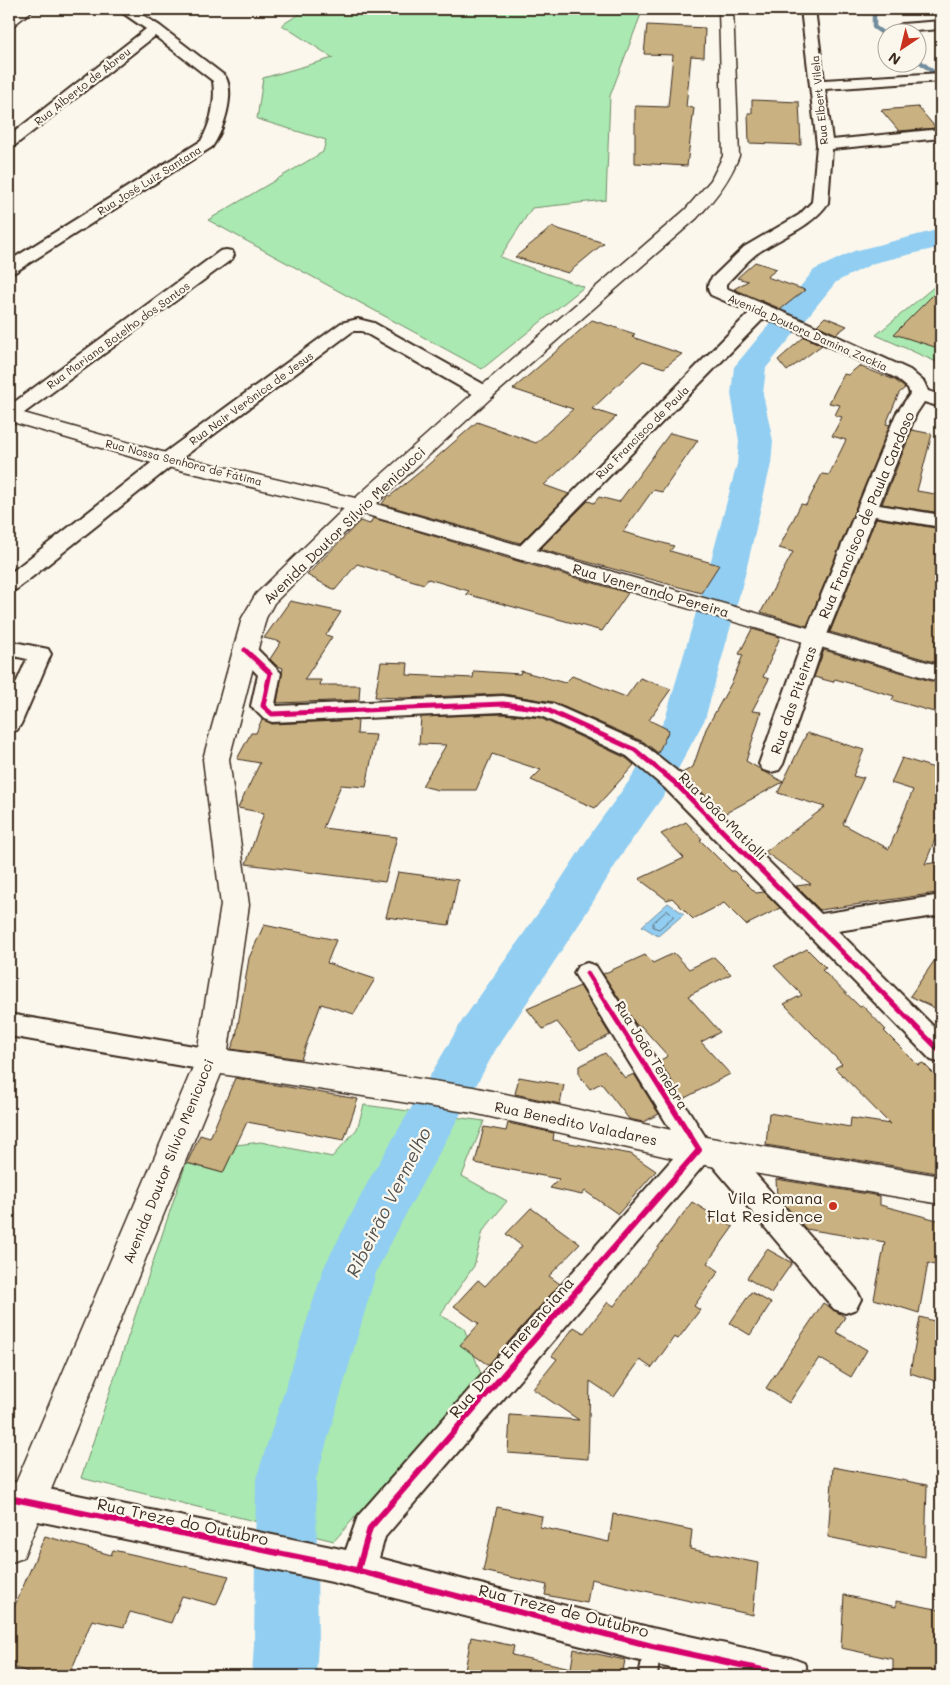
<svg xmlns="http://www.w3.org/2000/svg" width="950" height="1685" font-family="Mali,sans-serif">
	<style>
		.green { fill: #aae9b1; stroke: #728a68 }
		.water { fill: #92cef2; stroke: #6f8c9d }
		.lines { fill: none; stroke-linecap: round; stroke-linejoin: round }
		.shore { stroke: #5e6c73; stroke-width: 1 }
		.stream { stroke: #6f8c9d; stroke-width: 4.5 }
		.river { fill: #92cef2; fill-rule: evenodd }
		.building { fill: #c9b181; stroke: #3b2a1e }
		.service-casing { stroke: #3b2a1e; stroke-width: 4 }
		.minor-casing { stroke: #3b2a1e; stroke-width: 4 }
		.tertiary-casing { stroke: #3b2a1e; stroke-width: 3 }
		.secondary-casing { stroke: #3b2a1e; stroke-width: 3 }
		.service { fill: #fbf7ec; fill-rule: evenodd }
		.minor { fill: #fbf7ec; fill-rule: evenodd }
		.tertiary { fill: #fbf7ec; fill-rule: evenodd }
		.secondary { fill: #fbf7ec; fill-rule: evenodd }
		.cycleway-far1-casing { stroke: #fbf7ec; stroke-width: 8 }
		.cycleway-casing { stroke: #fbf7ec; stroke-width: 9 }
		.cycleway-far1 { stroke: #d6006c; stroke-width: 5 }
		.cycleway { stroke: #d6006c; stroke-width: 6 }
		.poi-dot { fill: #c8321e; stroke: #fbf7ec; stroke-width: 2 }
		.labels { text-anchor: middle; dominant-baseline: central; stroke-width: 4.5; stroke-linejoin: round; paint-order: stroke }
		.far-street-label { font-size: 11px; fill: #3b2a1e; stroke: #fbf7ec }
		.street-label { font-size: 14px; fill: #3b2a1e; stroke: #fbf7ec }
		.near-poi-label { font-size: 16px; fill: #3b2a1e; stroke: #fbf7ec; text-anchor: end }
		.near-street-label { font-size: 16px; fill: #3b2a1e; stroke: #fbf7ec }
		.near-water-label { font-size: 18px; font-style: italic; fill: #515353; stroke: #fbf7ec }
	</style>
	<rect width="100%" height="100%" fill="#fbf7ec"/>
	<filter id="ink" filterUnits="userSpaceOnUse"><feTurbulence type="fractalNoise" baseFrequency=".02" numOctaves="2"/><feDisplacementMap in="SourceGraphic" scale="10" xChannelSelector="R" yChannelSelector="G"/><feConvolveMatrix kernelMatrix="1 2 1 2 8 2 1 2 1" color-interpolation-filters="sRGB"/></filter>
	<g filter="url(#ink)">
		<path class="green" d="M307 9H643L610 96 606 200 532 208 500 257 584 287 482 369 208 220 323 152 326 140 257 119 263 78 333 58 282 25Z
			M941 281V364L876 335Z
			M364 1105 484 1121 462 1176 507 1201 483 1231 474 1266 440 1315 464 1328 481 1374 334 1541 81 1478 186 1163 223 1173 236 1145 261 1142 332 1157 357 1129Z"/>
		<path class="water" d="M668 903 684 914 658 936 642 926Z"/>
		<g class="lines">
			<path class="shore" d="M668 910 674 916 659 929 653 927V923Z"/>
			<path class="stream" d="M874 9V27L888 37
				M918 60 933 72 941 83"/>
			<path class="river" d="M941 229V247L874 263 836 282 766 368 763 394 773 441 771 464 745 575 705 719 664 795 624 851 580 923 496 1049 408 1210 377 1270 316 1479 318 1644 316 1676H252L254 1644 256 1479 324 1267 370 1178 462 1021 548 899 594 829 632 777 665 719 707 575 737 464 739 441 731 394 734 367 814 270 854 251Z"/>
		</g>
		<path class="building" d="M647 25 705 28 704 57 691 56 686 107 694 108 687 166 635 163V106L668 107 673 55 644 54Z
			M752 100 799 102 801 145 749 143 748 113H752Z
			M918 107 936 128 899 131 881 110Z
			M552 227 604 243 568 273 515 257Z
			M755 262 777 269 767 277 805 290 781 309 734 289 748 281 737 278Z
			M941 287V349L894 334Z
			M825 317 847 326 836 334 817 325Z
			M592 320 635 334 632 337 682 354 664 368 643 361 592 409 616 417 544 485 569 494 520 543 382 504 388 495 390 496 421 471 477 422 536 443 573 409 513 389Z
			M804 337 822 345 787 371 778 360Z
			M859 366 895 380 905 388 899 393 886 424 890 425 807 626 761 612 793 552 779 548 801 504 806 505 822 474 829 475 846 440 832 436 842 417 835 415 840 405 829 403 844 374 848 375Z
			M912 430 932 434 917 491 941 495V513L882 504Z
			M670 433 698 440 662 492 653 490 623 532 674 546 670 551 719 565 701 593 540 549 588 501 594 503 599 497 619 502Z
			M373 518 514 560 628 593 602 631 466 594 469 591 428 579 424 584 357 564 335 590 307 575 360 521 370 524Z
			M876 518 941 529V664L830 632Z
			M290 601 341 612 326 635 332 637 304 680H321L320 685H360L359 700 277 703 283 668 277 666 270 659 281 642 264 638Z
			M752 629 780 637 763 677 769 679 752 711 761 712 746 761 783 782 807 733 864 750 853 776 862 778 864 777 843 824 889 849 913 790 891 783 902 758 941 770V825L925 864 941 862 937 893 820 910 796 886 811 884 765 852 825 807 778 793 783 782 724 814 682 773 693 767 706 729 732 682 743 655 739 654Z
			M824 650 941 684V714L892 700 894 696 835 679 833 682 814 677Z
			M381 662 408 663 407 675 473 678 474 671 520 674 521 671 565 683 572 676 626 697 640 678 671 689 649 720 669 730 658 753 644 742 553 702 503 694 404 698 375 697Z
			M503 714 540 718 626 758 634 765 595 808 531 780 541 770 492 754 476 790H438L422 786 446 745 419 744 421 717Z
			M262 719 272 724 358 720 357 734 376 735 366 787 341 785 323 828 397 837 385 882 246 864 264 813 238 808 260 763 237 759 251 733H256Z
			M686 822 702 839 700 840 731 871H734L756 893 764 892 780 908 746 925 724 903 693 919 672 898 667 900 639 879 684 858 661 834Z
			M398 872 458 880 449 925 386 917Z
			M264 925 336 940 327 963 375 979 354 1014 321 1004 301 1059 231 1049 236 1037 249 958Z
			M807 949 826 968 822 970 860 1007 863 1006 886 1030 884 1031 918 1065 923 1063 941 1081V1137L938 1134 937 1173 766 1145 769 1113 850 1127 851 1118 890 1124 835 1068 842 1064 784 1004 802 995 774 966Z
			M941 951V1011L910 996Z
			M674 953 689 969 714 957 731 974 688 996 720 1032 701 1042 730 1074 683 1099 659 1061 668 1056 641 1026 639 1027 635 1023 603 974 645 955 653 963Z
			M580 986 610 1035 580 1050 557 1022 543 1029 527 1009Z
			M605 1053 625 1078 634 1074 659 1114 643 1122 629 1119 601 1083 590 1089 579 1075V1066Z
			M519 1077 564 1085 560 1104 515 1094Z
			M235 1078 358 1099 344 1140 247 1122 223 1173 187 1163 200 1135 210 1138Z
			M508 1123 554 1133 553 1140 631 1154 656 1171 618 1214 585 1191 582 1195 550 1188 559 1179 475 1163 484 1127 506 1131Z
			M776 1179 880 1196V1205L941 1221V1267L928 1263 919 1313 874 1299 885 1242 806 1229 777 1196Z
			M692 1202 733 1227 707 1263 719 1271 694 1306 700 1310 678 1339 674 1337 652 1368 640 1360 614 1397 590 1381 588 1459 508 1453 510 1415 579 1420 533 1389 557 1359 552 1356 574 1327 584 1333 608 1302 614 1306Z
			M531 1208 580 1244 549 1276 560 1284 488 1365 460 1345 479 1324 454 1306 478 1280 485 1286 522 1246 506 1234Z
			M767 1249 792 1263 771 1293 747 1278Z
			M751 1292 771 1303 750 1335 730 1323Z
			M823 1303 845 1317 836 1332 867 1350 851 1377 819 1358 789 1403 766 1388Z
			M920 1317 941 1323V1383L910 1373Z
			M833 1467 927 1485 925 1557 828 1537Z
			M497 1507 542 1516 540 1527 609 1542 613 1514 692 1530 690 1549 758 1563 753 1615 591 1579 587 1603 545 1595 547 1585 483 1571Z
			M45 1536 111 1555 113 1550 229 1576 216 1605 182 1596 171 1623 130 1612 124 1627 92 1620 69 1676H42L9 1666V1619Z
			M844 1595 896 1607V1601L941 1610V1676H916L893 1671V1659L841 1648Z
			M471 1637 514 1646 512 1655 571 1668 574 1649 625 1660 622 1676H464Z"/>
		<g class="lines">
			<g class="service-casing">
				<path id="service" d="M652 1637 658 1640 661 1646 657 1676H639L646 1640Z"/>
			</g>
			<g class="minor-casing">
				<path id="minor" d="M117 9H133L160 26 225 76C236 93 223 132 212 147L15 272 9 273V261L201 141C211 123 216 102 213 81L155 36 14 146 9 148V136L146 29Z
					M801 9H815L824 80 941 73V81L825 89 832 140 941 129V138L832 149 828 203C811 228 780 237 756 254 745 263 736 274 726 284V288L806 322 910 370 924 382 928 391 941 395V407L924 402 916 414 879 505 941 515V527L875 516 826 637 783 764 779 770 771 772 763 770 759 764 804 637 896 414 910 394 908 388 896 378 794 330 764 318 529 558 522 560 515 558 512 554 750 312 711 295C707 290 707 284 711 279L744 247 799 215 812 202 817 145Z
					M941 21V29L902 32 895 28 902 24Z
					M226 250 232 251 234 255 232 259 16 419 9 421V406L220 251Z
					M358 319 374 323 492 389 494 393 492 397 485 399 478 397 362 331H353L174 464 17 589 9 591V574L160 456 341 323Z
					M9 641 48 649 51 654 21 724 17 730 9 732V699L27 659 9 655Z
					M245 643 253 645 281 673 275 704 277 706 503 696 553 704 643 744 683 776 821 914 941 895V915L838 931 941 1034V1063L931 1060 665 788 627 756 541 716 503 712 272 722 264 719 251 706 258 675 234 650 237 645Z
					M587 963 596 966 710 1144 719 1141 729 1144 856 1289 861 1299 856 1309 845 1313 834 1309 708 1160 385 1537 379 1558 652 1628 791 1658 804 1663 809 1676H708L652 1664 332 1582 9 1515V1481L346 1550 358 1516 682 1148 574 973 578 966Z
					M9 1014 211 1049 221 1052 225 1060 221 1068 211 1071 9 1036Z"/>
			</g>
			<g class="tertiary-casing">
				<path id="tertiary" d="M18 9H34L14 25 9 26V15Z
					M9 409 173 455 368 501 371 506 368 511 360 513 159 465 9 421Z"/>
			</g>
			<g class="secondary-casing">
				<path id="secondary" d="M719 9H733L739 156C730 180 715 199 697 218L492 397 376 504 941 666V682L364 514 274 603 266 618 229 759 249 905 228 1050 473 1087 699 1136 941 1176V1204L699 1164 473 1113 221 1074 23 1558 9 1563V1499L196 1060 221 905 203 759 242 618 256 594 352 501 478 389 685 210 711 180 723 156Z"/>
			</g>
			<use href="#service" class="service"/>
			<use href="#minor" class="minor"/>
			<use href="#tertiary" class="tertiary"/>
			<use href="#secondary" class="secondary"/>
			<g class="cycleway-far1-casing">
				<path id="cycleway-far1" d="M245 650 270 673 263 706 272 714 503 704 545 709 635 750 674 782 941 1052
					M587 973 662 1092"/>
			</g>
			<g class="cycleway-casing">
				<path id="cycleway" d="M9 1498 332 1564 652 1646 791 1676
					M358 1570 370 1528 699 1150 662 1091"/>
			</g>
			<use href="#cycleway-far1" class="cycleway-far1"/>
			<use href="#cycleway" class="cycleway"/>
		</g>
	</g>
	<circle class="poi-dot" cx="833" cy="1206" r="5"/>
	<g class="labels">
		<g class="far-street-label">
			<text transform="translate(82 86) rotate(-38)">Rua Alberto de Abreu</text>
			<text transform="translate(819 100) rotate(-96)">Rua Elbert Vilela</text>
			<text transform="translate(149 180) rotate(-32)">Rua José Luiz Santana</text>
			<text transform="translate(808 332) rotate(24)">Avenida Doutora Damina Zackia</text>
			<text transform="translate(118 335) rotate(-36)">Rua Mariana Botelho dos Santos</text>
			<text transform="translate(251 398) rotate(-36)">Rua Nair Verônica de Jesus</text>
			<text transform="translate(642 432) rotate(-45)">Rua Francisco de Paula</text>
			<text transform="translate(184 462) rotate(14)">Rua Nossa Senhora de Fátima</text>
		</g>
		<g class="street-label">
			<text transform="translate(866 515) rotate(-67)">Rua Francisco de Paula Cardoso</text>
			<text transform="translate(344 525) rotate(-44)">Avenida Doutor Sílvio Menicucci</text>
			<text transform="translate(651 590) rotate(16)">Rua Venerando Pereira</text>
			<text transform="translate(793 700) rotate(-71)">Rua das Piteiras</text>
			<text transform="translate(723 816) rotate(45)">Rua João Matiolli</text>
			<text transform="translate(652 1055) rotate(58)">Rua João Tenebra</text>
			<text transform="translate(576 1123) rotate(12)">Rua Benedito Valadares</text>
			<text transform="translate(168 1161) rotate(-68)">Avenida Doutor Sílvio Menicucci</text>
		</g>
		<g class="near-poi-label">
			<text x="823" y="1197">Vila Romana<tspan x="823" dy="18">Flat Residence</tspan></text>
		</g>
		<g class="near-street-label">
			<text transform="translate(511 1347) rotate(-49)">Rua Dona Emerenciana</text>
			<text transform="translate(183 1521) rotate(12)">Rua Treze do Outubro</text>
			<text transform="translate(564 1610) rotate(14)">Rua Treze de Outubro</text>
		</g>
		<g class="near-water-label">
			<text transform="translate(388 1202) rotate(-63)">Ribeirão Vermelho</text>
		</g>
	</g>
	<rect width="950" height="1685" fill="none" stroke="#fbf7ec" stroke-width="30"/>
	<rect x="15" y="15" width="920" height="1655" fill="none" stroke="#3b2a1e" stroke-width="2" filter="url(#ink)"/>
	<g transform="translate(902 48) rotate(215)"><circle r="24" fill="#fbf7ec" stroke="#aea59a"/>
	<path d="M0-4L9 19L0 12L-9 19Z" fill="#c8321e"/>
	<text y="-8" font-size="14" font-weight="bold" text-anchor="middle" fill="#3b2a1e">N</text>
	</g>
</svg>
